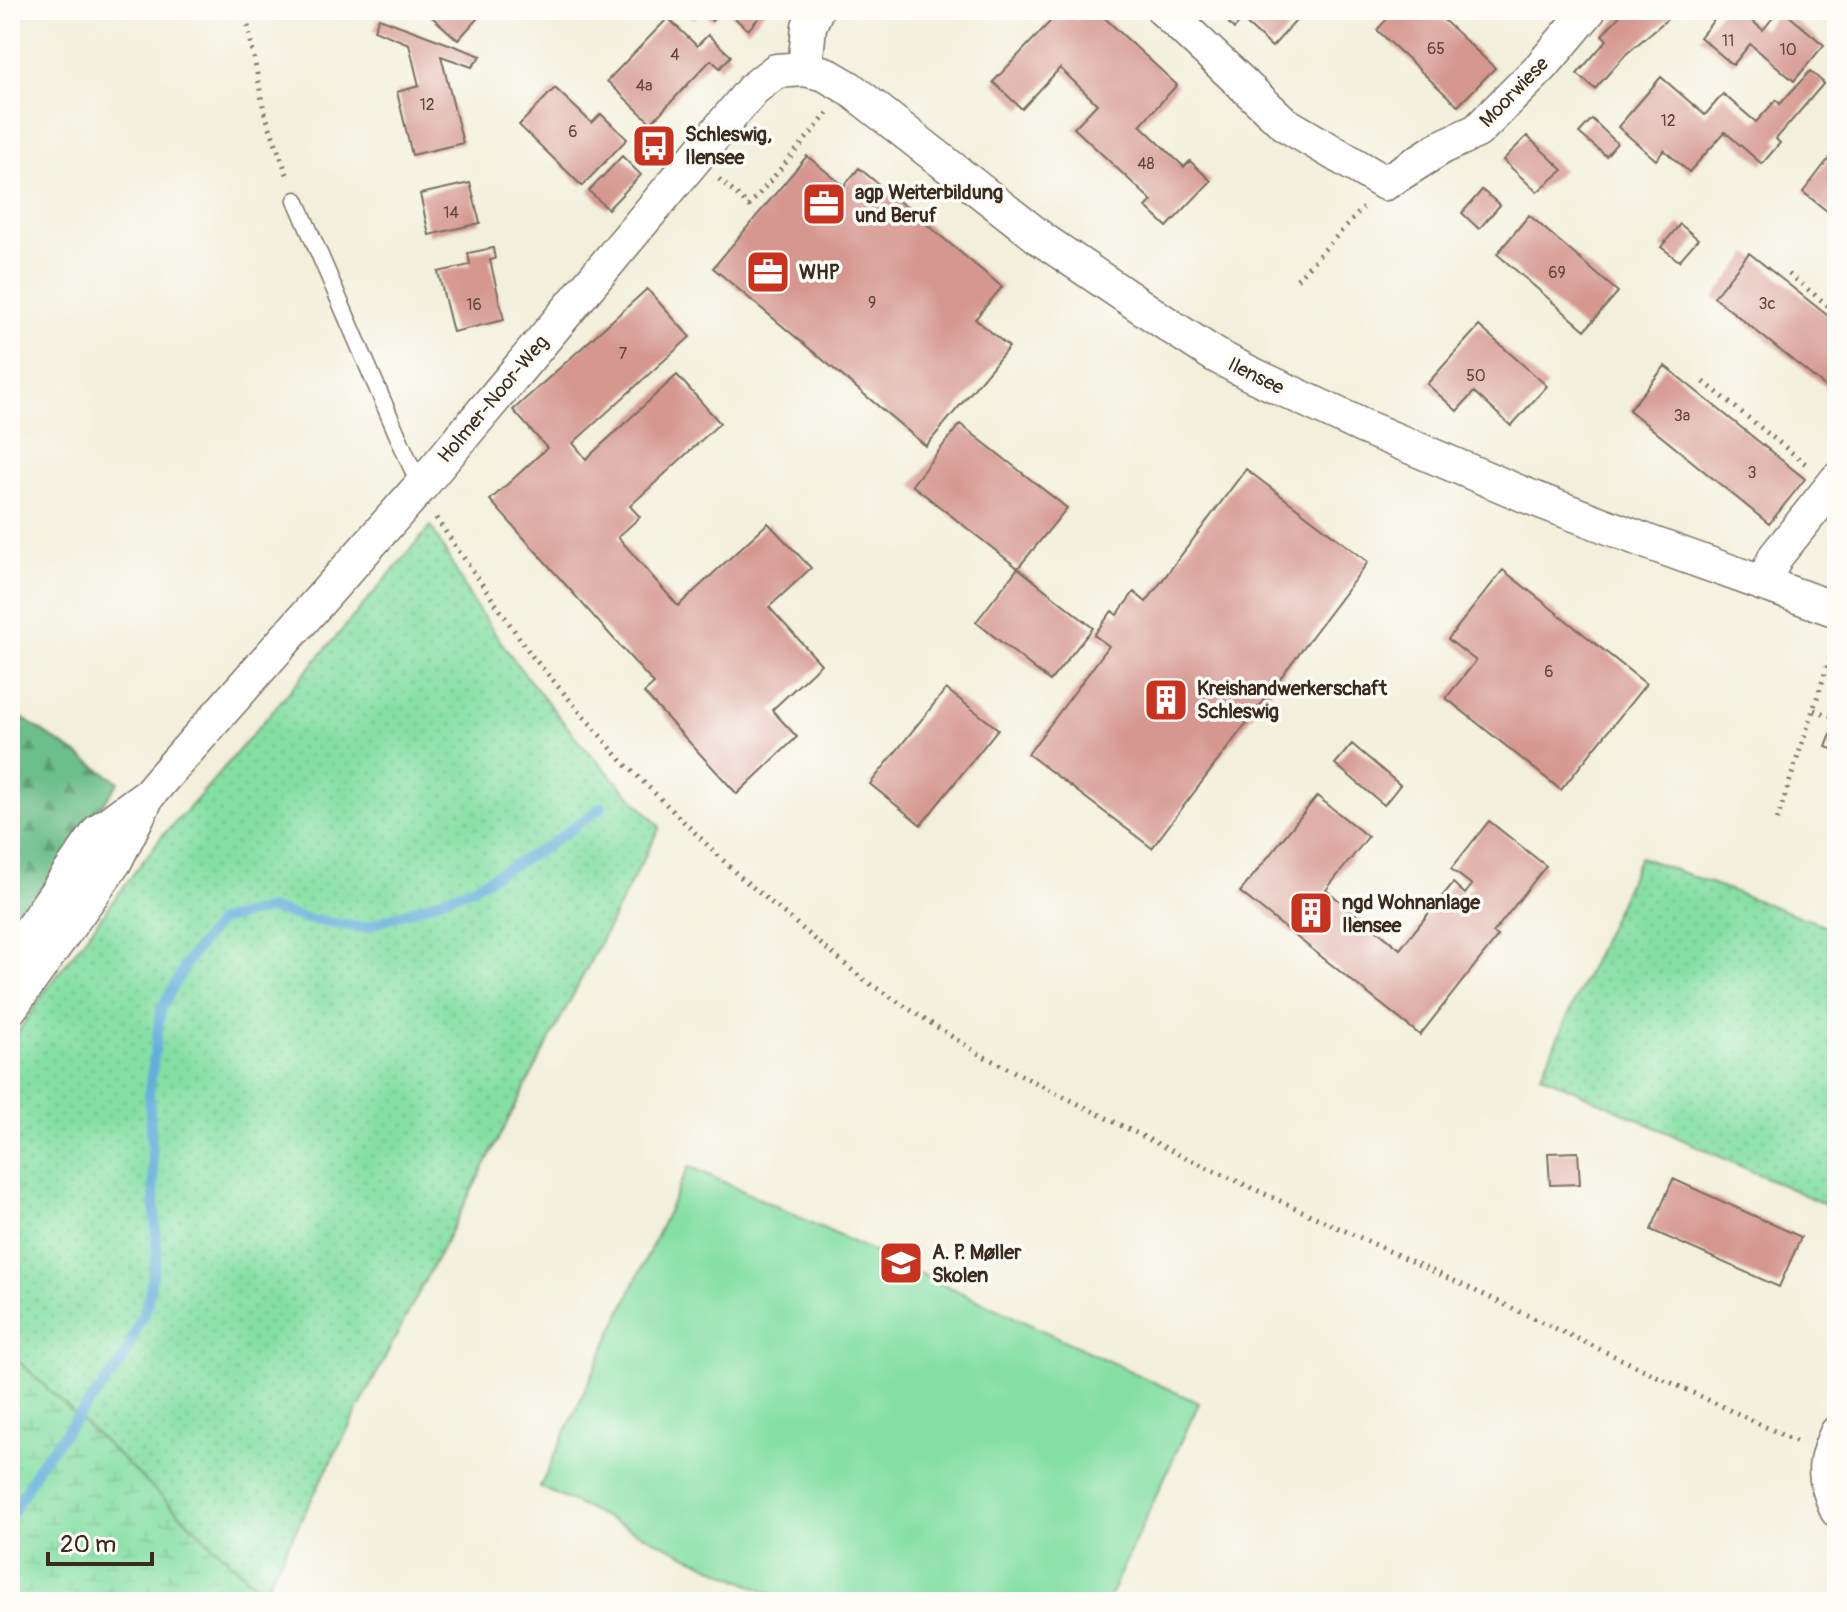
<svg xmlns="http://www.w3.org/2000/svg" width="1847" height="1612" font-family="Pangolin,sans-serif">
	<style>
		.grass { fill: url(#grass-dots); stroke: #608461; stroke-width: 2 }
		.forest { fill: url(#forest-firs); stroke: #547454; stroke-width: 2 }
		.wetland { fill: url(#wetland-marsh); stroke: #608461; stroke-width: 2 }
		.pitch { fill: #85dfa4; stroke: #608461; stroke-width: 2 }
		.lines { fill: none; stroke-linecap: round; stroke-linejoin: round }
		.stream { stroke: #63aedc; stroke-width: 10 }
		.building { fill: #d59790 }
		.service-casing { stroke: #7b6f60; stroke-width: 19 }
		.minor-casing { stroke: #7b6f60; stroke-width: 37 }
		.path { stroke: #7b6f60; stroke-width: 5; stroke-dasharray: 2 6; stroke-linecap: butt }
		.service { stroke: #fff; stroke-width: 16 }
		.minor { stroke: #fff; stroke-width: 34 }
		.labels { text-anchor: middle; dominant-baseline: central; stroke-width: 7; stroke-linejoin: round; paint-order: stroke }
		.number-label { font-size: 16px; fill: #62453a }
		.street-label { font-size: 20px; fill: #3b2a1e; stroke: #fdfcf7 }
		.poi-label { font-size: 20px; font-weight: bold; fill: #3b2a1e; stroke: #fdfcf7; text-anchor: start }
	</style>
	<defs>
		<pattern id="grass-dots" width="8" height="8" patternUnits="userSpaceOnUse" patternTransform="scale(2)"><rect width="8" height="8" fill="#85dfa4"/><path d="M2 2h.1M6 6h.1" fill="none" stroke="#74c08d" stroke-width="1.8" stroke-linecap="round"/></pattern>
		<pattern id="forest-firs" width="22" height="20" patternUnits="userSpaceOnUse" patternTransform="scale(2)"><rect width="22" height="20" fill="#6cbe8a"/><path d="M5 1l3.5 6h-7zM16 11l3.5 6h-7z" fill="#5a9b70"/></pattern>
		<pattern id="wetland-marsh" width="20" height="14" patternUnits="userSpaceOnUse" patternTransform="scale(2)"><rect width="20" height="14" fill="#85dfa4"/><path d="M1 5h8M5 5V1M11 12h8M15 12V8" fill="none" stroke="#74c08d"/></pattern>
	</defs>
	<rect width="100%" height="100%" fill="#fdfcf7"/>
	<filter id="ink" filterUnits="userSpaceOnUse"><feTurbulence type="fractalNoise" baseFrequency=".0125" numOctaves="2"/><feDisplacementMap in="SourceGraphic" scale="16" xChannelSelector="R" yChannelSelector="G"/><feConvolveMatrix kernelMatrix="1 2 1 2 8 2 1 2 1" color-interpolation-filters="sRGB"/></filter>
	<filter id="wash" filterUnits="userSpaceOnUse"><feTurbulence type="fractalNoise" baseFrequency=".006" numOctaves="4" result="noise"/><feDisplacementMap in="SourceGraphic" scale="32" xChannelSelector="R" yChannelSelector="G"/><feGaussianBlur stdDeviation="1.8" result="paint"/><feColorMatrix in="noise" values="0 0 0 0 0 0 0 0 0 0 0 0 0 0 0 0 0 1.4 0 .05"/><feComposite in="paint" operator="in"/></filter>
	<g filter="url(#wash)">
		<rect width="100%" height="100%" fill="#f2efdb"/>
		<path class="grass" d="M431 526 474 604 522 671 582 745 660 827 263 1593 10 1353V1044L44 993 162 836 192 805Z
			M1640 857 1837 930V1210L1541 1075Z"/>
		<path class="forest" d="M10 710 119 782 10 930Z"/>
		<path class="wetland" d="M10 1353 263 1593 258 1602H10Z"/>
		<path class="pitch" d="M689 1166 1199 1403 1107 1602H787L540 1487Z"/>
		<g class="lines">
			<path class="stream" d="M10 1518 40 1464 122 1362 147 1305 157 1253 149 1092 161 1009 189 959 219 921 270 909 311 920 364 928 470 889 546 847 602 807"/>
		</g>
		<g id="blocks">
			<path class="building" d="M424 10H485L458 40Z
				M685 10H722L712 21 702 11 694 19Z
				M726 10H766L748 30Z
				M1061 10H1066L1076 20 1085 10H1096L1177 85 1140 125 1184 167 1190 161 1211 181 1167 227 1146 207 1152 201 1074 128 1097 104 1060 68 1022 109 993 82Z
				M1233 10H1306L1272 47 1242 20 1234 29 1225 19Z
				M1395 10H1433L1495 68 1458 106 1377 30Z
				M1629 10H1678L1625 55 1595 89 1577 74 1607 40 1602 35 1623 12 1626 14Z
				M1722 10H1739L1763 30 1779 10H1782L1824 45 1794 81 1750 44 1733 65 1700 37Z
				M379 18 481 56 472 67 441 56 463 143 412 155 397 92 419 86 409 44 374 30Z
				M668 18 697 46 708 35 731 56 720 68 711 60 651 123 607 81Z
				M1810 71 1824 83 1776 139 1780 143 1762 164 1725 132 1689 172 1664 150 1656 160 1618 127 1661 77 1705 115 1723 94 1756 122 1776 100 1780 104Z
				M555 88 592 123 601 114 627 139 582 186 519 125Z
				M1592 119 1617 143 1606 156 1579 133Z
				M1527 136 1563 170 1537 192 1503 160Z
				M1837 148V219L1803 192Z
				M622 156 641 175 608 209 589 191Z
				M807 156 844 186 859 168 1002 287 975 319 1009 347 926 446 713 268Z
				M470 183 480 223 429 235 420 194Z
				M1482 190 1500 205 1479 229 1462 213Z
				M1529 215 1618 292 1585 330 1497 254Z
				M1680 224 1698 239 1679 261 1661 247Z
				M493 248 495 259 490 260 504 320 453 332 438 272 470 265 468 253Z
				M1749 253 1837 323V396L1714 297Z
				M647 289 690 337 573 443 586 459 677 375 720 423 630 506 640 517 618 537 678 606 768 523 811 568 769 607 821 664 772 710 797 737 737 794 644 693 654 684 490 500 547 448 513 410Z
				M1479 326 1547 386 1511 426 1474 392 1457 411 1427 384Z
				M1665 366 1805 479 1769 524 1629 410Z
				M960 424 1067 508 1018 568 912 485Z
				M1246 469 1368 562 1152 848 1028 754 1109 646 1094 635 1112 611 1117 615 1134 592 1146 602Z
				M1018 568 1093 628 1050 681 976 622Z
				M1503 570 1646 684 1561 790 1446 698 1476 661 1448 639Z
				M946 689 998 729 921 825 870 784Z
				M1837 719V751L1826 747Z
				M1352 744 1400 785 1384 805 1335 764Z
				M1317 796 1368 837 1326 890 1400 949 1453 883 1465 894 1472 885 1451 869 1489 821 1546 866 1493 933 1498 936 1420 1035 1240 892Z
				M1578 1152 1580 1184 1550 1185 1548 1153Z
				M1673 1179 1801 1237 1779 1287 1651 1230Z"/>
		</g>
	</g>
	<g filter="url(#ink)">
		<use href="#blocks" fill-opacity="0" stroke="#7b6f60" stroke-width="2"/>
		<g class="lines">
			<g class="service-casing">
				<path id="service" d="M296 200 420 487"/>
			</g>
			<g class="minor-casing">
				<path id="minor" d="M1164 10 1285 124 1385 183 1442 147 1477 131 1542 66 1589 10
					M805 69 809 26 816 10
					M1763 584 1776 556 1837 480
					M10 959 100 830 149 794 160 781 420 487 753 89 776 71 805 69 825 74 849 88 1043 240 1170 326 1215 355 1249 373 1362 426 1525 495 1653 544 1837 610
					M10 1008 115 861 145 801
					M1837 1433C1821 1467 1824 1476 1837 1510"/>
			</g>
			<path class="path" d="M245 10 264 111 288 177
				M1834 10 1837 12
				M719 179 749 206 828 113
				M1789 274 1837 313
				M1297 279 1363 208
				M1704 382 1807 465
				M436 518 532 656 622 761 737 874 864 980 979 1054 1178 1154 1450 1279 1800 1443
				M1814 710 1837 718
				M1777 820 1835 643"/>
			<use href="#service" class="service"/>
			<use href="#minor" class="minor"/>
		</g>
	</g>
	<defs>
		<g id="bus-square" transform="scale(2.3)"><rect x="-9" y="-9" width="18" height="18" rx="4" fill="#c8321e" stroke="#fdfcf7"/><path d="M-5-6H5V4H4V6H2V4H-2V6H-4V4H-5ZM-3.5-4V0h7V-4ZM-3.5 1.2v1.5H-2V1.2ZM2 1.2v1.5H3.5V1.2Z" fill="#fff"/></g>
		<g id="office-square" transform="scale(2.3)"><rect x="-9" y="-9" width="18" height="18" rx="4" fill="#c8321e" stroke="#fdfcf7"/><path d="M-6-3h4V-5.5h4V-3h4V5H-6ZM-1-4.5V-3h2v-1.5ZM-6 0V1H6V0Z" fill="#fff"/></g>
		<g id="building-square" transform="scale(2.3)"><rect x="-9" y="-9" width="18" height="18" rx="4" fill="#c8321e" stroke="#fdfcf7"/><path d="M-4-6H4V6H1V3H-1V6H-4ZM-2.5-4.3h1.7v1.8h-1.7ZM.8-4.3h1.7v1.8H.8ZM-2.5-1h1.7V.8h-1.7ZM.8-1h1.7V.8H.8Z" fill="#fff"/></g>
		<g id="school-square" transform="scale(2.3)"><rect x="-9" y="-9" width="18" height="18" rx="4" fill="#c8321e" stroke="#fdfcf7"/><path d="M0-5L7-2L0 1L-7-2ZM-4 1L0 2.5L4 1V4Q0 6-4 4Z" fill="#fff"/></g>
	</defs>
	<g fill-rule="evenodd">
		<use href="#bus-square" x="654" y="146"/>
		<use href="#office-square" x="824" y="204"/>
		<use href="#office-square" x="768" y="272"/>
		<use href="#building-square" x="1166" y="700"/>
		<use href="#building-square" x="1311" y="913"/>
		<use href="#school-square" x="901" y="1263"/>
	</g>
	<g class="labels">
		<g class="number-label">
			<text x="1728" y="41">11</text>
			<text x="1436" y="49">65</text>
			<text x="1788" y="50">10</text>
			<text x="675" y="55">4</text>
			<text x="644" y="86">4a</text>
			<text x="427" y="105">12</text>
			<text x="1668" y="121">12</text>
			<text x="573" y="132">6</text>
			<text x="1146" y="164">48</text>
			<text x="451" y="213">14</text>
			<text x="1557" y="273">69</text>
			<text x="872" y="303">9</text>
			<text x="1767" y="304">3c</text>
			<text x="474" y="305">16</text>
			<text x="623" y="354">7</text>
			<text x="1476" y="376">50</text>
			<text x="1682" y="416">3a</text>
			<text x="1752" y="473">3</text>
			<text x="1549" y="672">6</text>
		</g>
		<g class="street-label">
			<text transform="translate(1514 92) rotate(-46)">Moorwiese</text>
			<text transform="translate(1256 376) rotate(26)">Ilensee</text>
			<text transform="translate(493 399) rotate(-50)">Holmer-Noor-Weg</text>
		</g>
		<g class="poi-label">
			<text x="685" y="134">Schleswig,<tspan x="685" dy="23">Ilensee</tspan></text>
			<text x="855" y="192">agp Weiterbildung<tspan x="855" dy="23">und Beruf</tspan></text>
			<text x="799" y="272">WHP</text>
			<text x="1197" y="688">Kreishandwerkerschaft<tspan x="1197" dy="23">Schleswig</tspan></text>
			<text x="1342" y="902">ngd Wohnanlage<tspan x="1342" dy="23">Ilensee</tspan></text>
			<text x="932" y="1252">A. P. Møller<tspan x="932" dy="23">Skolen</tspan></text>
		</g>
	</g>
	<rect width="1847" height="1612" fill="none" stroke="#fdfcf7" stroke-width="40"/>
	<path d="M48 1552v12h104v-12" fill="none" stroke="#3b2a1e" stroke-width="4"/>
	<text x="60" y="1552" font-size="24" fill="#3b2a1e" stroke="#fdfcf7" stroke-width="6" paint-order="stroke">20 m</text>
</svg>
